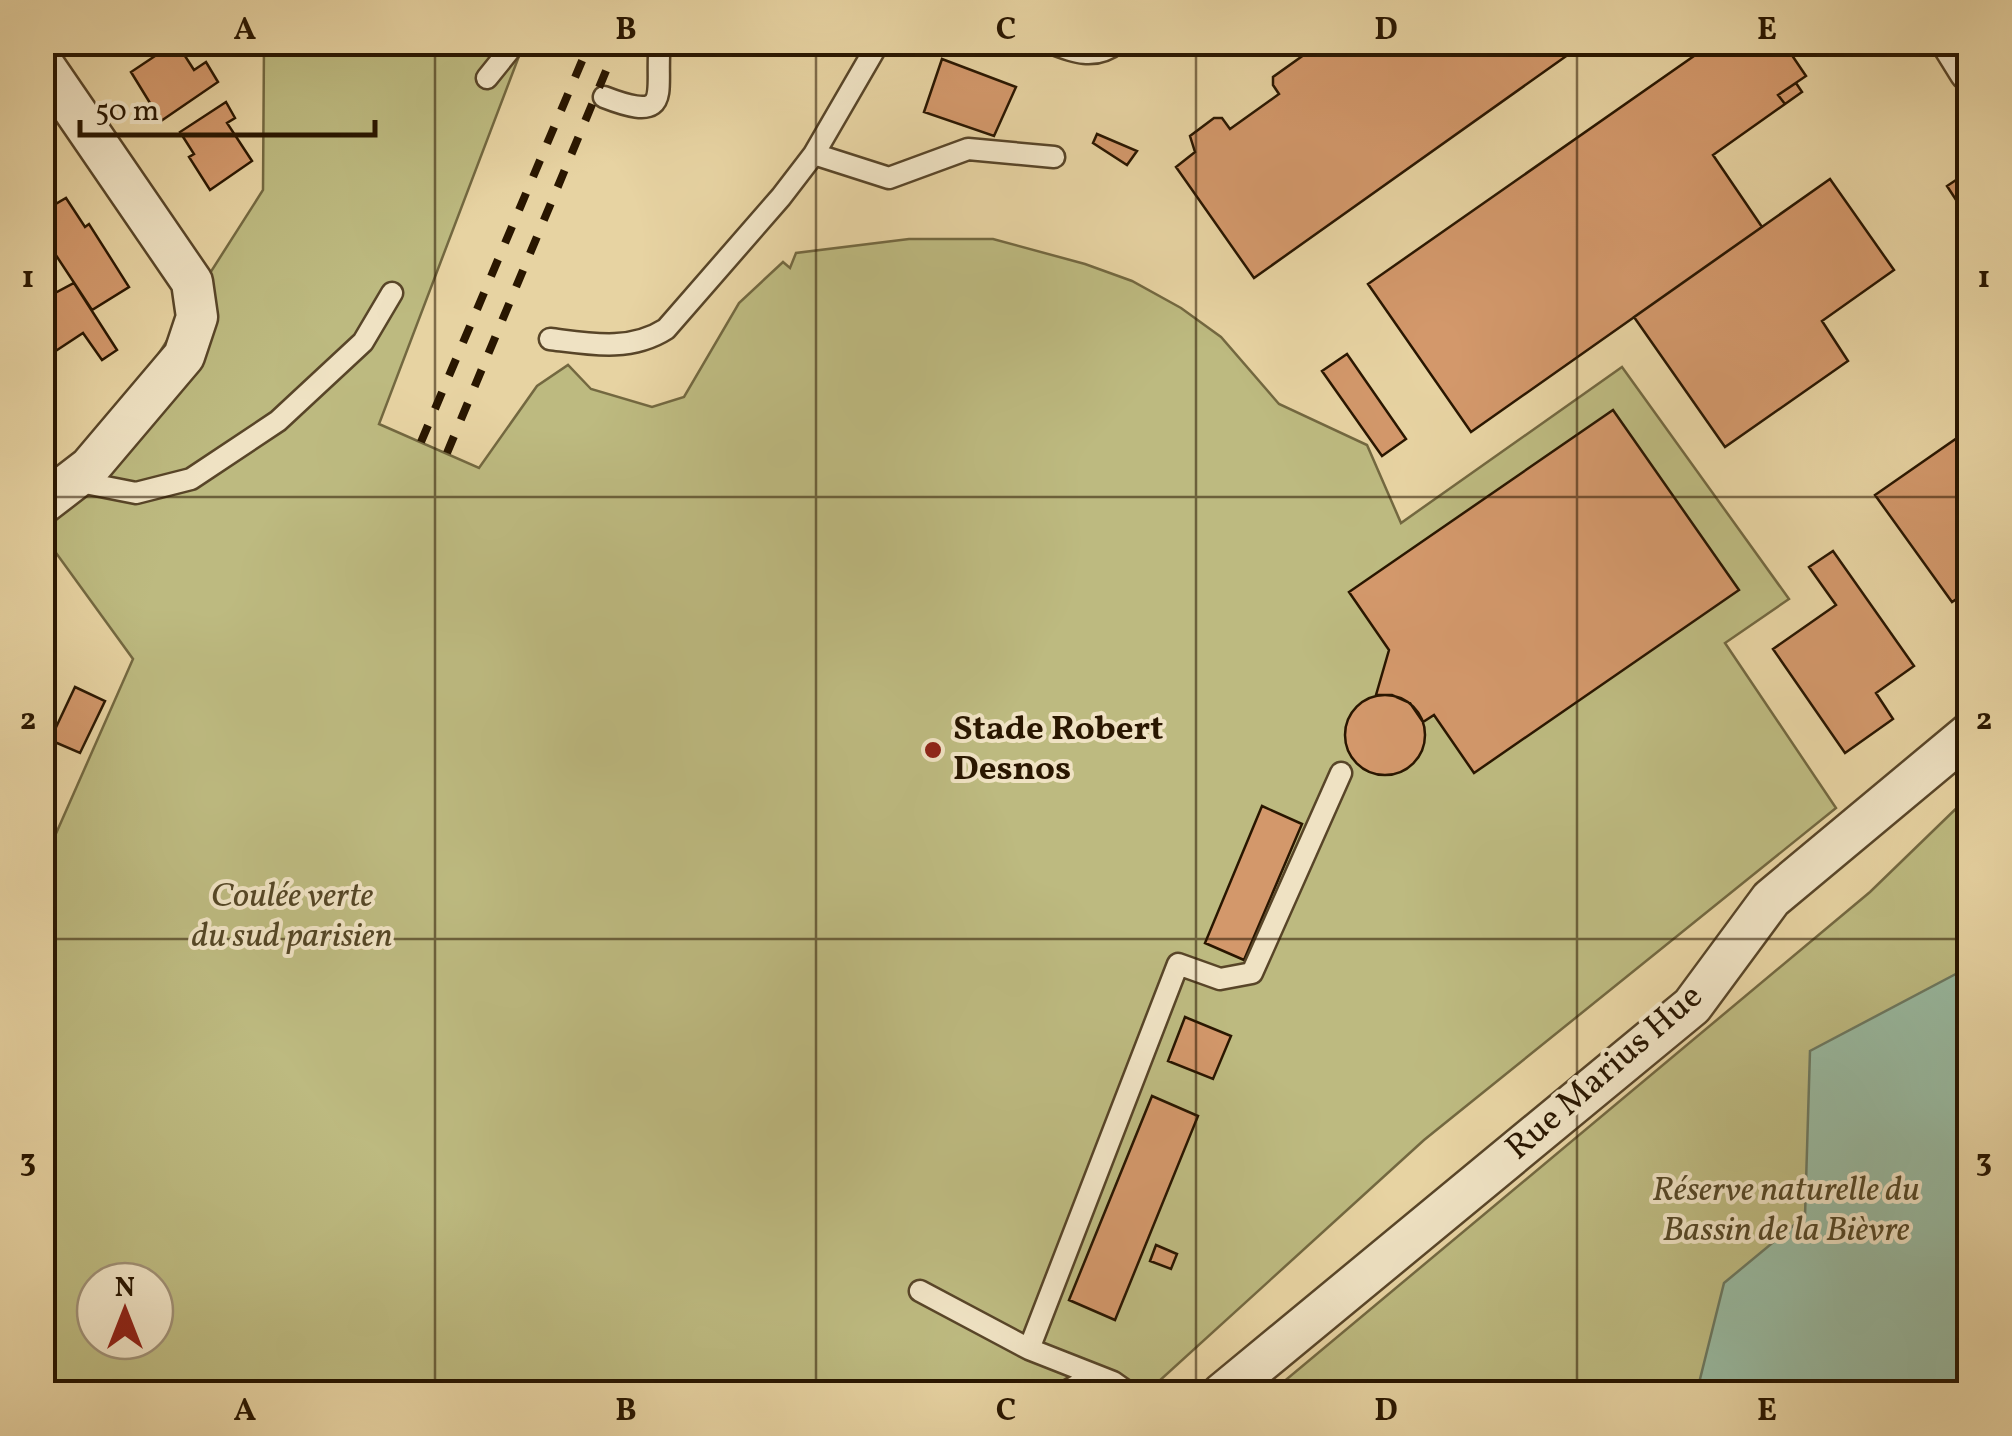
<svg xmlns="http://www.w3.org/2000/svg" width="2012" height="1436" font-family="Vollkorn,serif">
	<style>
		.green { fill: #bdba80; stroke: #736840; stroke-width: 2.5; fill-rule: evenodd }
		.water { fill: #98b9a0; stroke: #6c7860; stroke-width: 2.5 }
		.building { fill: #d3986b; stroke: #291600; stroke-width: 2.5 }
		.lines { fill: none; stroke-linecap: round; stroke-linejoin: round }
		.service-casing { stroke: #584528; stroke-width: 25 }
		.minor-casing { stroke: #584528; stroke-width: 45 }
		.service { stroke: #efe2c3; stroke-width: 20 }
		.minor { stroke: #efe2c3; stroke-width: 40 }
		.rail { stroke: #291600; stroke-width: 8; stroke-dasharray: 18 18; stroke-linecap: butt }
		.grid { fill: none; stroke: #291600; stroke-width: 2.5; stroke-opacity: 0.55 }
		.poi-dot { fill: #8f2418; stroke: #efe2c3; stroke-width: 4 }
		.labels { text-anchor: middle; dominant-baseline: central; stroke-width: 8; stroke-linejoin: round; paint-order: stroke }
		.poi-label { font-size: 35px; font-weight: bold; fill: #291600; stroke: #efe2c3; text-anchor: start }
		.park-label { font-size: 35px; font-style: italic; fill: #554726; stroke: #efe2c3 }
		.street-label { font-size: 35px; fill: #291600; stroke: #efe2c3 }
		.neatline { fill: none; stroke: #291600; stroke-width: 4 }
		.grid-label { font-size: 32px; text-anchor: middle; font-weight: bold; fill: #291600 }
	</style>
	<rect width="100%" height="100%" fill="#e7d3a2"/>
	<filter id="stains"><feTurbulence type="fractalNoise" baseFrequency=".002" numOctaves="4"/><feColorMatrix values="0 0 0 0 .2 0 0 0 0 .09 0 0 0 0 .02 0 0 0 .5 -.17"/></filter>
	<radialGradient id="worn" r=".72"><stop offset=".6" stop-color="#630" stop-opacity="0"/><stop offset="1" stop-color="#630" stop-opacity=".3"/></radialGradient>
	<path class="green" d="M264 43H524L379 424 479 468 537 386 568 365 591 389 652 407 684 397 739 303 783 262 790 268 796 253 909 239H993L1085 264 1132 281 1181 308 1221 337 1279 404 1367 445 1401 523 1622 367 1789 599 1725 643 1836 808 1424 1140 1146 1393H43V863L133 659 43 535 263 190ZM95 1281H155V1341H95Z
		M1969 796V1393L1269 1394 1870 892Z"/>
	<path class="water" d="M1969 967V1393H1436L1440 1389 1698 1387 1724 1283 1805 1216 1810 1051Z"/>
	<path class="building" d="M176 42 194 70 206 62 218 82 161 121 131 72Z
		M1322 42H1341L1345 49 1354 42H1586L1254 278 1176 167 1195 152 1190 136 1214 118H1222L1230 129 1279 94 1273 85V77Z
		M1714 42H1783L1806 76 1778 95 1785 104 1713 155 1762 227 1471 432 1368 284Z
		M942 59 1016 87 994 136 924 112Z
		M1796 83 1802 92 1785 104 1778 95Z
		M226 102 235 118 227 123 252 161 210 190 189 157 194 154 180 132Z
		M1097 134 1137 151 1127 165 1093 143Z
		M1962 176 1970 189V204L1962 209 1947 186Z
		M1830 179 1894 270 1822 321 1848 361 1725 447 1634 317Z
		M66 198 85 227 89 224 129 287 92 310 42 234V212Z
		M74 283 117 350 102 360 83 333 42 360V300Z
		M1347 354 1406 439 1382 456 1322 371Z
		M1613 410 1739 590 1474 773 1434 715 1423 722 1410 703 1392 695H1376L1389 650 1349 592Z
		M1970 429V590L1952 602 1875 495Z
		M1833 551 1914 666 1876 693 1893 719 1845 753 1773 649 1836 605 1809 567Z
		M75 687 105 701 80 753 50 740Z
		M1345 735a40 40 0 1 1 80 0a40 40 0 1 1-80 0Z
		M1262 806 1302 824 1244 960 1205 943Z
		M1185 1017 1231 1036 1213 1079 1168 1061Z
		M1152 1096 1198 1116 1115 1320 1069 1300Z
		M1156 1245 1177 1254 1171 1269 1150 1261Z"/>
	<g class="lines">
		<g class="service-casing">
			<path id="service" d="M1048 42C1073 52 1095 61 1118 42
				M487 78 516 42
				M604 97C676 125 654 90 660 42
				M814 154 889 178 968 149 1054 157
				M550 339C590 344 630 352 666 329L781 197 814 154 879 42
				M75 481 136 493 191 479 278 421 363 342 392 293
				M920 1291 1029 1349 1113 1382 1130 1394
				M1029 1349 1178 964 1220 979 1252 973 1341 773
				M1062 1394 1079 1384 1106 1383"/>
		</g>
		<g class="minor-casing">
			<path id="minor" d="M1952 42 1970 71
				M42 63 192 282 197 317 184 356 90 467 42 504
				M1222 1394 1692 1006 1771 899 1970 733"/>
		</g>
		<use href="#service" class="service"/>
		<use href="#minor" class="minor"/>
		<path class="rail" d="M421 442 590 42
			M447 453 618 42"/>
	</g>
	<path class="grid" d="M435 42V1394M816 42V1394M1196 42V1394M1577 42V1394M42 497H1970M42 939H1970"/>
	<circle class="poi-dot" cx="933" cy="750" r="10"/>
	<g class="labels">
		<g class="poi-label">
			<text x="953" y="730">Stade Robert<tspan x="953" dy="40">Desnos</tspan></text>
		</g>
		<g class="park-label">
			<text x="292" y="897">Coulée verte<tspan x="292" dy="40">du sud parisien</tspan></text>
			<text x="1786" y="1191">Réserve naturelle du<tspan x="1786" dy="40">Bassin de la Bièvre</tspan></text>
		</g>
		<g class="street-label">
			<text transform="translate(1605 1073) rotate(-41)">Rue Marius Hue</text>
		</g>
	</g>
	<rect width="2012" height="1436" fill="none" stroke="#e7d3a2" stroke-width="110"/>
	<g transform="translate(125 1311)"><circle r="48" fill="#efe2c3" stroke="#a09075" stroke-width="2.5"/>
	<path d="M0-8L18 38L0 25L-18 38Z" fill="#8f2418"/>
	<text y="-15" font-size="28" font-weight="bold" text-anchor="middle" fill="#291600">N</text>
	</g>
	<path d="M80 120v15h295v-15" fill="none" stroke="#291600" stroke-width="5"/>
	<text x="95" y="120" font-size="30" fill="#291600" stroke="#efe2c3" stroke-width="8" paint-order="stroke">50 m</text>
	<rect x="55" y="55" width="1902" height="1326" class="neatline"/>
	<g class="grid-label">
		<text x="245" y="39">A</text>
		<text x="626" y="39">B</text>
		<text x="1006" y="39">C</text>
		<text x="1386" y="39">D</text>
		<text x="1767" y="39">E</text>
		<text x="28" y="287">1</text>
		<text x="1984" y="287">1</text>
		<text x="28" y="729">2</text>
		<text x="1984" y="729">2</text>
		<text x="28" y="1171">3</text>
		<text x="1984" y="1171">3</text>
		<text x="245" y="1420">A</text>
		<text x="626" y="1420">B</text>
		<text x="1006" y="1420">C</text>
		<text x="1386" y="1420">D</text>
		<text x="1767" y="1420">E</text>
	</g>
	<rect width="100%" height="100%" filter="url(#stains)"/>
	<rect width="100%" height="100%" fill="url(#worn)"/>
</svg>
